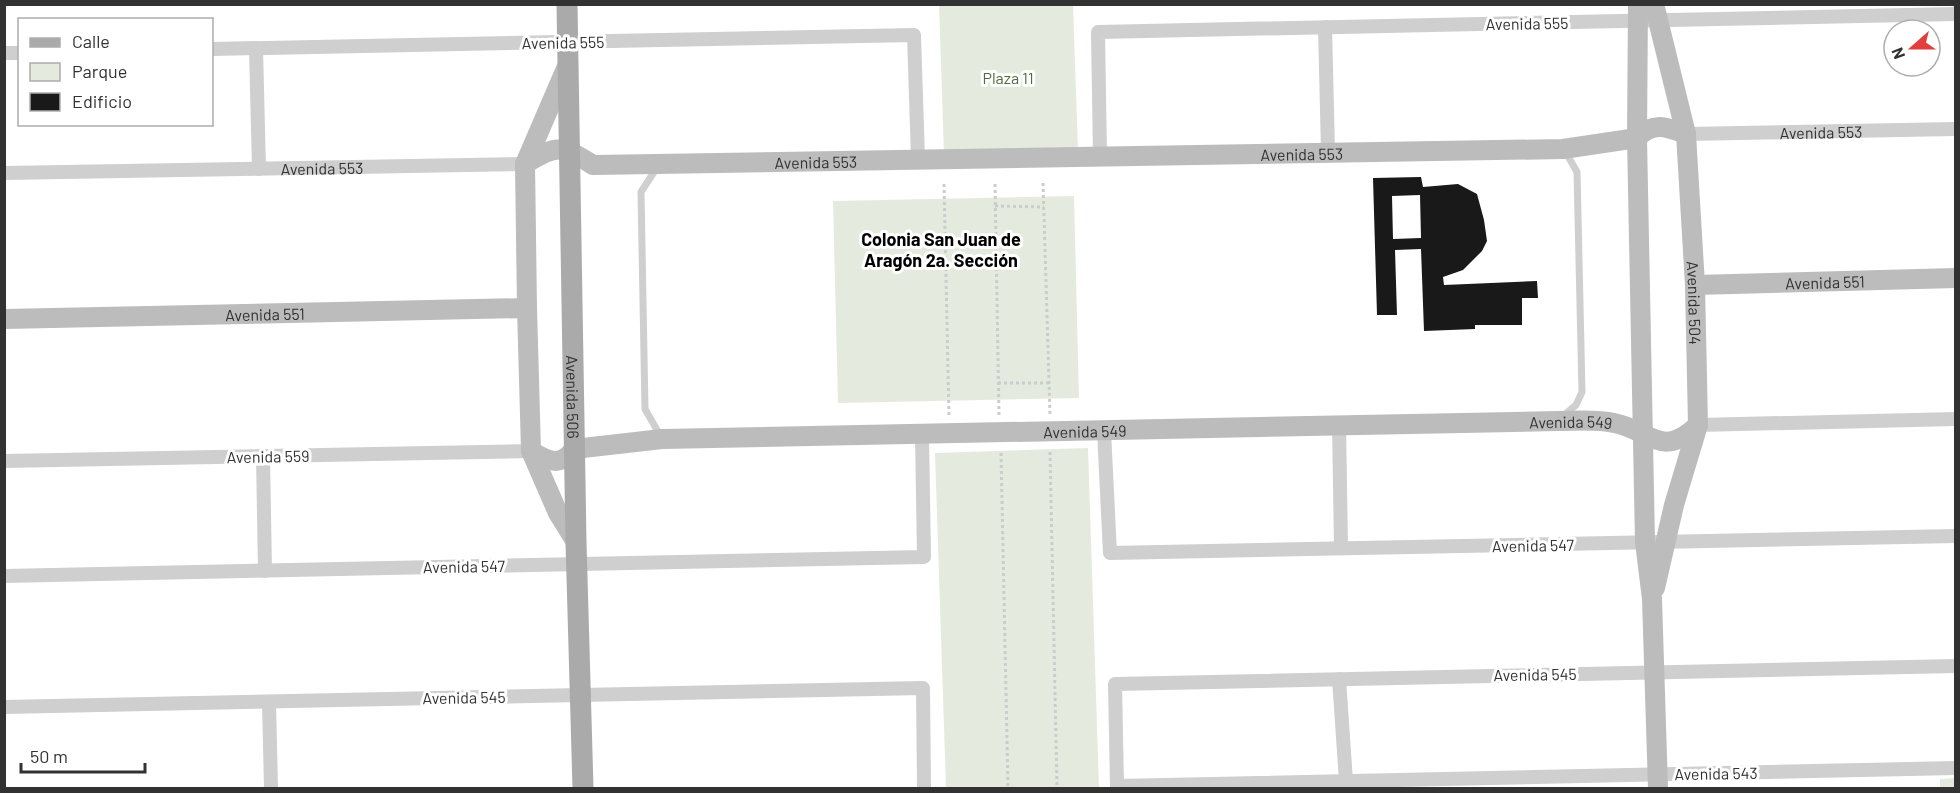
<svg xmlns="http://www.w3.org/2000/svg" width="1960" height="793" font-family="Barlow,sans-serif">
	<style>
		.green { fill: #e4ebde }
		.building { fill: #191919; fill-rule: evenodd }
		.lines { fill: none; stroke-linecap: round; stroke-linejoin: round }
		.path { stroke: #ccc; stroke-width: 3; stroke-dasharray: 3 3; stroke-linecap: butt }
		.lane { stroke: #cfcfcf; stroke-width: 7 }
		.street { stroke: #cfcfcf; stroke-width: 14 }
		.secondary { stroke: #bcbcbc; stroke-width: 20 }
		.primary { stroke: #aaa; stroke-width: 21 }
		.labels { text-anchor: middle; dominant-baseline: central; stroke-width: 6; stroke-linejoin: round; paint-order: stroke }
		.street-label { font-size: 16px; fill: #323232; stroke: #fff }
		.park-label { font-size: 16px; fill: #516d40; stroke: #fff }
		.neighbourhood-label { font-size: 18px; font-weight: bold; fill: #000; stroke: #fff }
	</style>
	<rect width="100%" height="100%" fill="#fff"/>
	<path class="green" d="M939 5H1073L1078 150 944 154Z
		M1074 196 1079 398 838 403 833 201Z
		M1088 448 1099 788H946L935 453Z
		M1955 778V788H1940V779Z"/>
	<path class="building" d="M1421 177 1423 187 1458 184 1477 194 1484 220 1487 241 1482 251 1463 270 1443 277 1444 285 1537 281 1538 298H1522V325H1475V329L1424 331 1421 249 1395 250 1397 315H1377L1373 178ZM1420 195 1421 238 1393 239 1392 196Z"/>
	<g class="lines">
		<path class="path" d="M1043 183 1050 414
			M944 184 949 416
			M995 184 999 415
			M995 206 1044 207
			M998 383H1049
			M1050 452 1057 788
			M1001 453 1008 788"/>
		<path class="lane" d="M658 166 641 192 645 409 661 437
			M1562 417 1576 405 1582 392 1577 172 1565 151"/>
		<g class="street">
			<path d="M1325 27 1328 152"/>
			<path d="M256 48 259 169"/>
			<path d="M212 49 914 35 918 159"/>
			<path d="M4 53H20"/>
			<path id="s1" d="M1686 134 1956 129"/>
			<path d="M1100 156 1098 32 1956 14"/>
			<path id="s2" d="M4 173 525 164"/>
			<path d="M1339 424 1341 548"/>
			<path d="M1698 425 1956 419"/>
			<path d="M1104 431 1110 553 1956 536"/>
			<path d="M263 456 265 571"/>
			<path d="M4 461 531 451"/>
			<path d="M4 576 924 557 922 435"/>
			<path d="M1956 666 1115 684 1117 786 1956 768"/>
			<path d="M1339 679 1346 781"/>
			<path d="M269 702 271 788"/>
			<path d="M4 707 923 688 924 788"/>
		</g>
		<g class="secondary">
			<path d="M1638 4 1637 138 1645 542 1652 599 1658 788"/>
			<path id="s3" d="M1654 4 1686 134 1695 285 1698 425 1674 505 1655 588"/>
			<path d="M568 64 525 164 527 308 531 451 558 513 576 542"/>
			<path d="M1637 138C1653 121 1667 127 1686 134"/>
			<path id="s4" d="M525 164C558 144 561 145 593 165L1563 149 1637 138"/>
			<path id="s5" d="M1695 285 1956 278"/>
			<path id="s6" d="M4 319 527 308"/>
			<path id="s7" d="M531 451C549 462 561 467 574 449L662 439 1558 421C1576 421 1596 419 1614 423 1651 430 1661 460 1698 425"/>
		</g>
		<path class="primary" id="s8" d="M567 4 576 542 583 788"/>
	</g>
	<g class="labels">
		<g class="street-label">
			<text transform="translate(1527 23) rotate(-1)">Avenida 555</text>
			<text transform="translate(563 42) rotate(-1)">Avenida 555</text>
			<text stroke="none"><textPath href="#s1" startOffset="135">Avenida 553</textPath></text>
			<text stroke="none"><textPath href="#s4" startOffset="784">Avenida 553</textPath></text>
			<text stroke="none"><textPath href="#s4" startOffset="298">Avenida 553</textPath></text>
			<text stroke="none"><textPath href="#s2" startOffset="318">Avenida 553</textPath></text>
			<text stroke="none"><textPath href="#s5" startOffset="130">Avenida 551</textPath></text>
			<text stroke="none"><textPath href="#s3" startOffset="303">Avenida 504</textPath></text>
			<text stroke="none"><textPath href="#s6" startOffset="261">Avenida 551</textPath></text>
			<text stroke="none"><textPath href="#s8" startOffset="393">Avenida 506</textPath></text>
			<text stroke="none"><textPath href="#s7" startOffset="1047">Avenida 549</textPath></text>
			<text stroke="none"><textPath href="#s7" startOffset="561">Avenida 549</textPath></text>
			<text transform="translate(268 456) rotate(-1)">Avenida 559</text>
			<text transform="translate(1533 545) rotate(-1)">Avenida 547</text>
			<text transform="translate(464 566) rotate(-1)">Avenida 547</text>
			<text transform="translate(1535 674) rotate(-1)">Avenida 545</text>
			<text transform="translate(464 697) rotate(-1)">Avenida 545</text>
			<text transform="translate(1716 773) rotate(-1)">Avenida 543</text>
		</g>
		<g class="park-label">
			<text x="1008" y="77">Plaza 11</text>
		</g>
		<g class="neighbourhood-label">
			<text x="941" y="239">Colonia San Juan de<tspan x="941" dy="21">Aragón 2a. Sección</tspan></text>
		</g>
	</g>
	<rect width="1960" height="793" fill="none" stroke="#323232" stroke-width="12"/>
	<rect x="18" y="18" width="195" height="108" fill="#ffffff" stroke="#adadad" stroke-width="1.5"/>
	<rect x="30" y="38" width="30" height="9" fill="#aaaaaa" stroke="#adadad" stroke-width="1.5"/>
	<text x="72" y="48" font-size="18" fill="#323232">Calle</text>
	<rect x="30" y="63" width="30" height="18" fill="#e4ebde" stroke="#adadad" stroke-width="1.5"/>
	<text x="72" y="78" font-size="18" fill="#323232">Parque</text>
	<rect x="30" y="93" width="30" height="18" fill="#191919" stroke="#adadad" stroke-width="1.5"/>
	<text x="72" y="108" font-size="18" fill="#323232">Edificio</text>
	<g transform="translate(1912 48) rotate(249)"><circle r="28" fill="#ffffff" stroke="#adadad" stroke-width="1.5"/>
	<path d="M0-4.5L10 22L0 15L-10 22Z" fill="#df403e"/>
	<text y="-9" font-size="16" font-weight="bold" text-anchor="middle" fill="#323232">N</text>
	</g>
	<path d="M21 763v9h124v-9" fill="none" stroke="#323232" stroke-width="3"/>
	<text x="30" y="763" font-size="18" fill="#323232" stroke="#ffffff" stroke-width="4.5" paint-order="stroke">50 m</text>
</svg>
